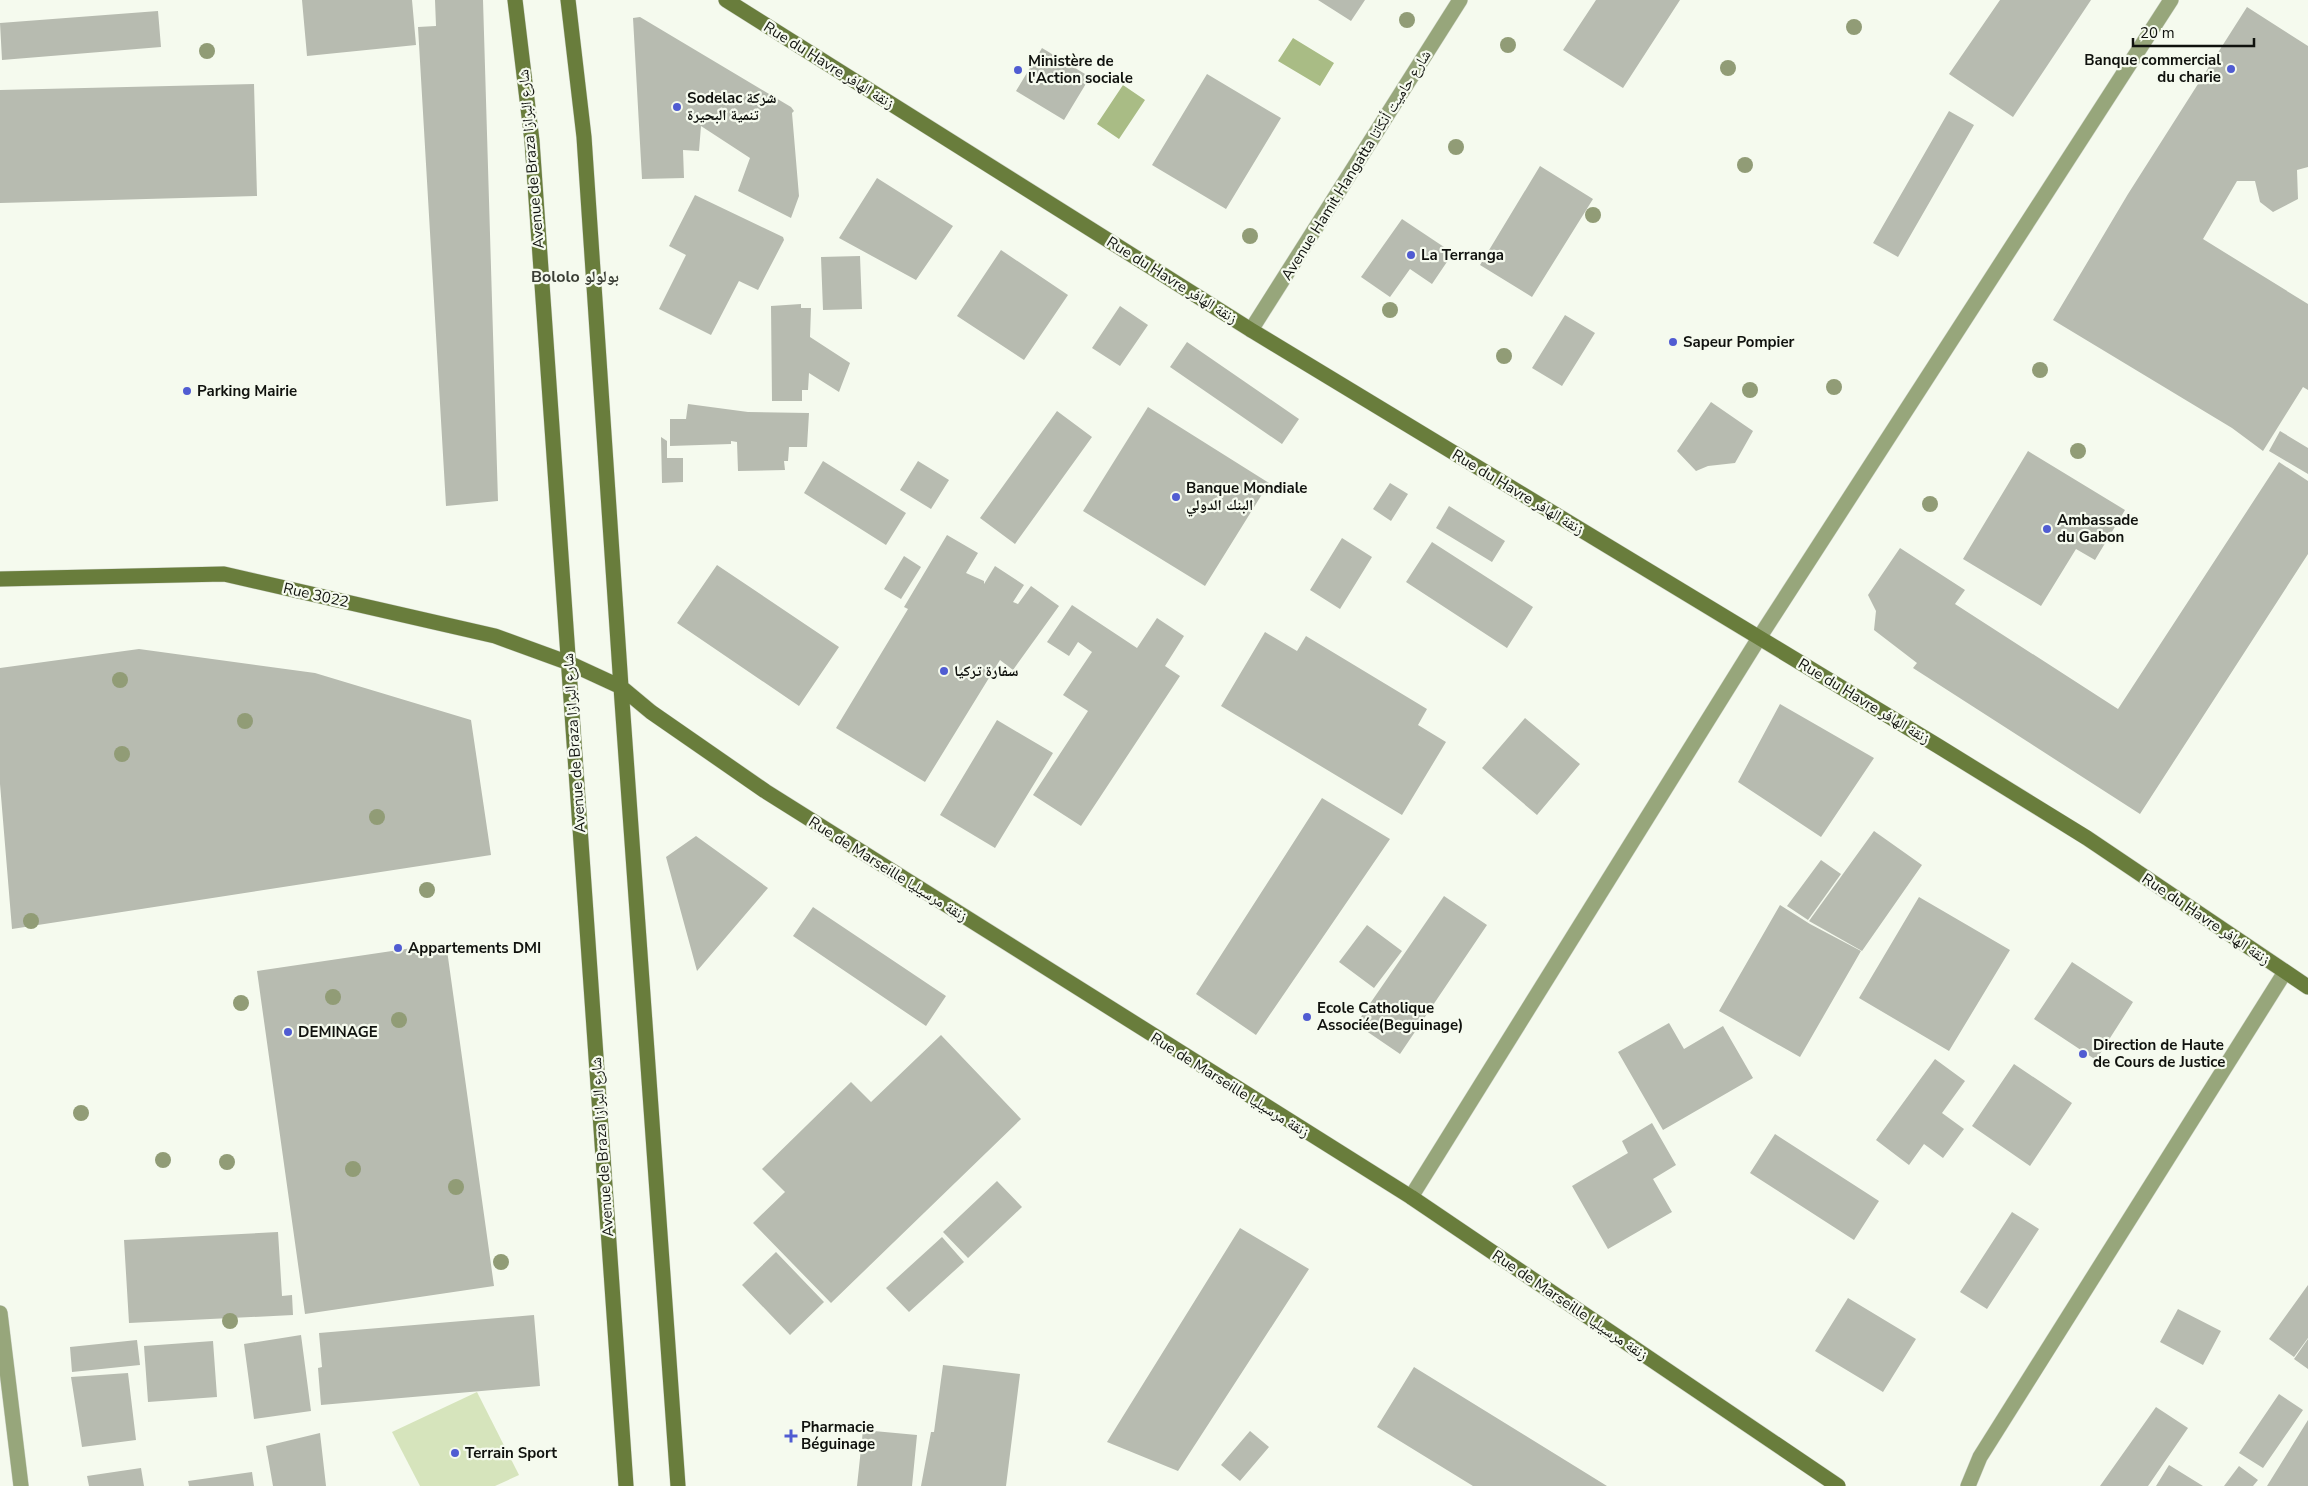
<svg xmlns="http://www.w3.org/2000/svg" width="2308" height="1486" font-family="'Nunito Sans','Noto Naskh Arabic',sans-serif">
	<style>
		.green { fill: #d6e4bc }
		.water { fill: #a9bc85 }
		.building { fill: #b7bbb0 }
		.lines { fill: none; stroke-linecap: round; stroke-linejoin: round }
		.street-casing { stroke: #d0d5ca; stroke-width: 16 }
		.secondary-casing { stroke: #d0d5ca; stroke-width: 16 }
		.street { stroke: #97a67b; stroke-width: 15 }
		.secondary { stroke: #697d3c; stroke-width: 15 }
		.tree { fill: #919c76 }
		.poi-dot { fill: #505cd2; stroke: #f5faee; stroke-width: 2 }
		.labels { text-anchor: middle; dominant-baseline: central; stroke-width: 4.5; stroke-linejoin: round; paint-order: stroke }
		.poi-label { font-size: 15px; font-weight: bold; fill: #10120e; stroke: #f5faee; text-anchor: start }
		.street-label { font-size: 15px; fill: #10120e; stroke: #f5faee }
		.neighbourhood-label { font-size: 16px; font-weight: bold; fill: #3a3e35; stroke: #f5faee }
	</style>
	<rect width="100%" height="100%" fill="#f5faee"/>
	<path class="green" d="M477 1392 519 1475 495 1486H420L392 1432Z"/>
	<path class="water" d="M1293 38 1334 63 1320 86 1278 61Z
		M1123 85 1145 100 1119 139 1097 124Z"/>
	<path class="building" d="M302 0H412L416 45 307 56Z
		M435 0H483L498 501 446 506 418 27 436 26Z
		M1318 0H1365L1351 21Z
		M1596 0H1680L1623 88 1563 50Z
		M2000 0H2091L2013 117 1949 74Z
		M2247 7 2308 46V167L2297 170 2298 199 2273 212 2260 202 2255 181H2237L2203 239 2308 304V390L2303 387 2263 451 2232 428 2053 320 2128 194Z
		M158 11 161 47 2 60 0 23Z
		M640 17 791 107 794 111 792 113 799 196 791 218 738 191 750 158 701 126 699 151 683 150 684 178 642 179 633 18Z
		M1042 48 1090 77 1064 120 1016 91Z
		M1207 74 1281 118 1226 209 1152 165Z
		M254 84 257 196 0 203V90Z
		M1949 111 1974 125 1898 257 1873 243Z
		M1540 166 1593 199 1532 297 1480 265Z
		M877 178 953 226 916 280 839 238Z
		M695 195 783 237 784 240 758 290 739 281 711 335 659 309 686 255 669 246Z
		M1402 219 1453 253 1432 284 1410 269 1390 297 1361 277Z
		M1001 250 1068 295 1024 360 957 316Z
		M860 256 862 309 823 310 821 257Z
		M801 304V308H811L810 337 850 363 839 392 809 373 808 390H802V401H772L771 306Z
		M1120 306 1148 325 1120 366 1092 348Z
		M1565 315 1595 333 1562 386 1532 368Z
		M1187 342 1299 419 1282 444 1170 367Z
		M1711 402 1753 431 1735 463 1708 466 1696 471 1677 451Z
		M688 404 748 412 809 413 807 447H789L788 461H784L785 470 738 471 737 442 731 441V444L670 446V419H686Z
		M1148 407 1269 483 1205 586 1083 511Z
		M1057 411 1092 437 1015 544 980 518Z
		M2280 431 2308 448V474L2269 451Z
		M661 437 667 441V458H683V482L662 483Z
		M2028 451 2125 510 2095 560 2076 549 2041 606 1963 559Z
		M823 461 906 513 886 545 804 493Z
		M918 461 949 480 931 509 900 490Z
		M2279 462 2308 481V554L2140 814 1913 668 1917 663 1874 630 1876 611 1868 595 1900 548 1965 590 1955 604 2118 709Z
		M1390 483 1408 494 1391 521 1373 509Z
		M1449 506 1505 541 1492 562 1436 528Z
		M947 535 978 553 966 573 984 581V584L995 566 1024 585 1013 602 1018 604 1031 586 1059 606 1013 670 1000 660 925 782 836 728 908 609 904 607Z
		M1342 538 1372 557 1340 609 1310 590Z
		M1432 542 1533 607 1507 648 1406 582Z
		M904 556 921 567 901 599 884 589Z
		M717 565 839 647 799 706 677 623Z
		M1072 605 1137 648 1157 618 1184 636 1165 666 1180 676 1081 826 1033 795 1088 711 1063 695 1092 652 1078 642 1069 656 1047 642Z
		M1265 632 1297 651 1306 636 1427 709 1418 725 1446 742 1402 815 1221 706Z
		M139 649 315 673 471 720 491 855 12 929 0 784V668Z
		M1780 704 1874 758 1821 837 1738 782Z
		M1525 718 1580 764 1537 815 1482 768Z
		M997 720 1053 753 995 848 940 815Z
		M1322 798 1390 839 1256 1035 1196 994Z
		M1874 831 1922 865 1862 951 1809 921Z
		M696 836 768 888 697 971 666 857Z
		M1821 860 1841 874 1808 920 1787 906Z
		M1444 896 1487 925 1400 1054 1356 1024Z
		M1919 897 2010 950 1949 1051 1859 998Z
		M1780 905 1810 924 1861 951 1800 1057 1719 1011Z
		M813 907 946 996 926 1026 793 936Z
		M1367 925 1402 951 1374 988 1339 962Z
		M446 943 494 1286 305 1314 257 971Z
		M2072 962 2133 1002 2096 1060 2034 1019Z
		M1669 1023 1684 1049 1723 1026 1753 1078 1663 1130 1618 1052Z
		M941 1035 1021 1119 831 1303 753 1223 785 1192 762 1169 851 1082 871 1102Z
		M1935 1059 1965 1081 1942 1113 1964 1129 1943 1158 1924 1144 1909 1165 1876 1140Z
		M2014 1064 2072 1103 2030 1166 1972 1126Z
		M1652 1123 1676 1165 1653 1179 1672 1212 1608 1249 1572 1186 1628 1153 1622 1141Z
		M1775 1134 1879 1201 1854 1240 1750 1173Z
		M997 1181 1022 1207 968 1258 943 1232Z
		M2012 1212 2039 1229 1987 1309 1960 1292Z
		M1240 1228 1309 1269 1178 1471 1107 1442Z
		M278 1232 282 1296 292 1295 293 1315 129 1323 124 1240Z
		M942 1237 964 1262 909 1312 886 1288Z
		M776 1252 824 1302 790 1335 742 1285Z
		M2308 1285V1338L2294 1357 2269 1339Z
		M1848 1298 1916 1339 1883 1392 1815 1351Z
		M2178 1309 2221 1331 2203 1365 2160 1342Z
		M534 1315 540 1386 321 1405 318 1368 322 1367 319 1333Z
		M301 1335 311 1411 254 1419 244 1344Z
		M2308 1339V1369L2294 1359Z
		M137 1340 140 1365 72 1372 70 1347Z
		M213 1341 217 1397 148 1402 144 1346Z
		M943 1365 1020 1374 1006 1486H921L931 1432H934Z
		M1414 1367 1607 1486H1473L1377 1427Z
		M128 1373 136 1440 82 1447 71 1377Z
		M2279 1394 2303 1410 2263 1468 2239 1453Z
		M2156 1407 2188 1428 2148 1486H2100Z
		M2308 1420V1486H2267Z
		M863 1430 917 1435 912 1486H857Z
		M1250 1431 1269 1447 1240 1481 1221 1465Z
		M320 1433 326 1486H273L266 1446Z
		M2169 1465 2203 1486H2156Z
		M2239 1466 2258 1480 2253 1486H2224Z
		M141 1468 144 1486H89L87 1476Z
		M252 1472 254 1486H189L188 1481Z"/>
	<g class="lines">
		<g class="street-casing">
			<path id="street" d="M1251 330 1460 0
				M1411 1197 1759 638 2171 0
				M0 1313 21 1486
				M1968 1486 1980 1457 2285 972"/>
		</g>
		<g class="secondary-casing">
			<path id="secondary" d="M515 0 532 141 626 1486
				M568 0 584 137 621 687 678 1486
				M726 0 1251 330 1938 746 2087 838 2308 987
				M0 579 224 574 495 636 569 663 621 687 651 712 765 791 1411 1197 1838 1486"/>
		</g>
		<use href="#street" class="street"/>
		<use href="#secondary" class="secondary"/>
	</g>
	<g class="tree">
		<circle cx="1407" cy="20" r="8"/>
		<circle cx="1854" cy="27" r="8"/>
		<circle cx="1508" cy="45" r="8"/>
		<circle cx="207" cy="51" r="8"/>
		<circle cx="1728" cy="68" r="8"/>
		<circle cx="1456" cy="147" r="8"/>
		<circle cx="1745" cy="165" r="8"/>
		<circle cx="1593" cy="215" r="8"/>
		<circle cx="1250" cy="236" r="8"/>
		<circle cx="1390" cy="310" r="8"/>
		<circle cx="1504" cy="356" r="8"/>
		<circle cx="2040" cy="370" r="8"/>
		<circle cx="1834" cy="387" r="8"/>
		<circle cx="1750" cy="390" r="8"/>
		<circle cx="2078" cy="451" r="8"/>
		<circle cx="1930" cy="504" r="8"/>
		<circle cx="120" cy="680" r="8"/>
		<circle cx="245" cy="721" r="8"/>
		<circle cx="122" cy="754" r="8"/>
		<circle cx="377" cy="817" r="8"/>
		<circle cx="427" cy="890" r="8"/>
		<circle cx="31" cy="921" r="8"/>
		<circle cx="333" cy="997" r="8"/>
		<circle cx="241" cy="1003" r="8"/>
		<circle cx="399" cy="1020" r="8"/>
		<circle cx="81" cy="1113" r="8"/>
		<circle cx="163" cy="1160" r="8"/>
		<circle cx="227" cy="1162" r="8"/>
		<circle cx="353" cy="1169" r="8"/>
		<circle cx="456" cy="1187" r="8"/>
		<circle cx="501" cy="1262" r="8"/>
		<circle cx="230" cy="1321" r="8"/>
	</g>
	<g class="poi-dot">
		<circle cx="2231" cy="69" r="5"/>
		<circle cx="1018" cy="70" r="5"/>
		<circle cx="677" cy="107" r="5"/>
		<circle cx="1411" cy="255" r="5"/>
		<circle cx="1673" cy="342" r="5"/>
		<circle cx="187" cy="391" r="5"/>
		<circle cx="1176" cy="497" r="5"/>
		<circle cx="2047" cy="529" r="5"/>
		<circle cx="944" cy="671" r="5"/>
		<circle cx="398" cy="948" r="5"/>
		<circle cx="1307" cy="1017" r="5"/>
		<circle cx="288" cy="1032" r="5"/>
		<circle cx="2083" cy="1054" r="5"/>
		<path d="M788.5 1428.5h5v5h5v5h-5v5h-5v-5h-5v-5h5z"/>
		<circle cx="455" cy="1453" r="5"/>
	</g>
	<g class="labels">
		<g class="poi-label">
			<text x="2221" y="60" text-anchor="end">Banque commercial<tspan x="2221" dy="17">du charie</tspan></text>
			<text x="1028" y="61">Ministère de<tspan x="1028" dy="17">l'Action sociale</tspan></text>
			<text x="687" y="98">Sodelac شركة<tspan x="687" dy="17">تنمية البحيرة</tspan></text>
			<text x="1421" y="255">La Terranga</text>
			<text x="1683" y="342">Sapeur Pompier</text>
			<text x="197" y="391">Parking Mairie</text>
			<text x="1186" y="488">Banque Mondiale<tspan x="1186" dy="17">البنك الدولي</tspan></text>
			<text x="2057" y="520">Ambassade<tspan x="2057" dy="17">du Gabon</tspan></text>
			<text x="954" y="671">سفارة تركيا</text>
			<text x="408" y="948">Appartements DMI</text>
			<text x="1317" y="1008">Ecole Catholique<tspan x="1317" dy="17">Associée(Beguinage)</tspan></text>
			<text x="298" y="1032">DEMINAGE</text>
			<text x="2093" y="1045">Direction de Haute<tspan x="2093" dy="17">de Cours de Justice</tspan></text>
			<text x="801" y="1427">Pharmacie<tspan x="801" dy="17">Béguinage</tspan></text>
			<text x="465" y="1453">Terrain Sport</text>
		</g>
		<g class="street-label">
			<text transform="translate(829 65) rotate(32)">Rue du Havre زنقة الهافر</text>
			<text transform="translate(531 159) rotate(-95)">Avenue de Braza شارع البرازا</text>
			<text transform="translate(1356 165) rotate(-58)">Avenue Hamit Hangatta شارع حاميت أنكاتا</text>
			<text transform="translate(1172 280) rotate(32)">Rue du Havre زنقة الهافر</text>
			<text transform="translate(1518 492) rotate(31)">Rue du Havre زنقة الهافر</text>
			<text transform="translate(316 595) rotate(13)">Rue 3022</text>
			<text transform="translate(1864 701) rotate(31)">Rue du Havre زنقة الهافر</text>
			<text transform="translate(574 743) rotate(-94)">Avenue de Braza شارع البرازا</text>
			<text transform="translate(888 869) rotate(32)">Rue de Marseille زنقة مرسيليا</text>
			<text transform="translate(2206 919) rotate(34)">Rue du Havre زنقة الهافر</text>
			<text transform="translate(1230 1085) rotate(32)">Rue de Marseille زنقة مرسيليا</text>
			<text transform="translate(602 1147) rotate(-94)">Avenue de Braza شارع البرازا</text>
			<text transform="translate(1570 1305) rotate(34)">Rue de Marseille زنقة مرسيليا</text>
		</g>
		<g class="neighbourhood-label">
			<text x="575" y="277">Bololo بولولو</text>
		</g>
	</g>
	<path d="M2133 38v8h121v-8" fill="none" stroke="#10120e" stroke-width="2.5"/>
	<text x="2140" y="38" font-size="15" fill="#10120e" stroke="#f5faee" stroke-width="4" paint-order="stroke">20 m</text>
</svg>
